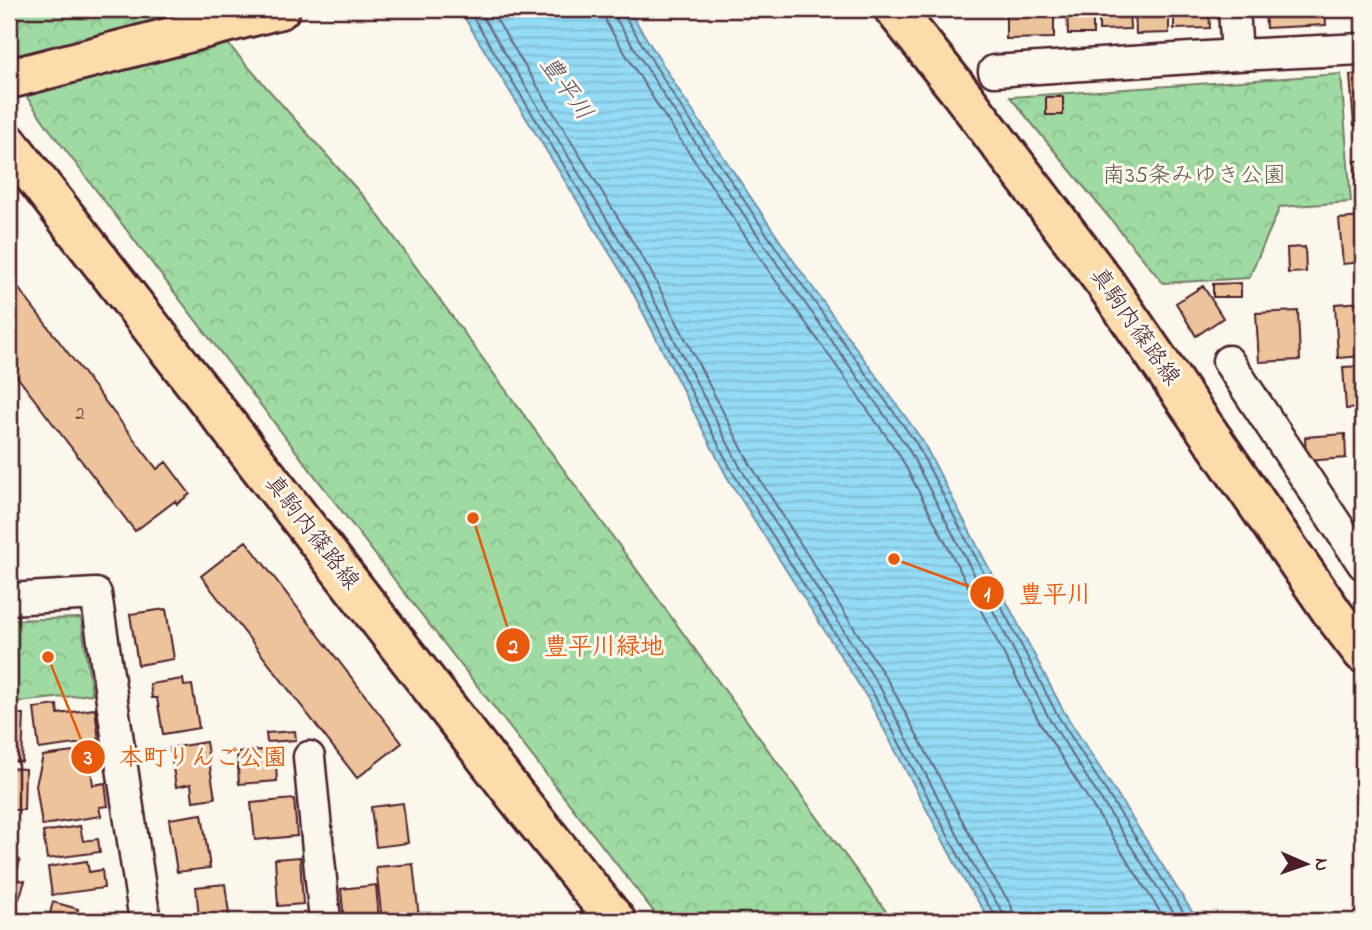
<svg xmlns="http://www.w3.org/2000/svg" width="1372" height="930" font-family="'Indie Flower','Klee One',sans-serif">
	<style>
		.park { fill: url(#park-crowns); stroke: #747c66; stroke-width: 2 }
		.water { fill: url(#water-rules); stroke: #7690a4; stroke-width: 2 }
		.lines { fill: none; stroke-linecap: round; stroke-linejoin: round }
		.shore { stroke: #686a7c; stroke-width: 2 }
		.building { fill: #edc39c; stroke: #4a1f2b; stroke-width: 2 }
		.street-casing { stroke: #4a1f2b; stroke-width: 35 }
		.primary-casing { stroke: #4a1f2b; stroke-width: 44 }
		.street { stroke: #fbf7ec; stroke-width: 30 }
		.primary { stroke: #fddcac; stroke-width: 38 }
		.labels { text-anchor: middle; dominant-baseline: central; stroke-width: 6; stroke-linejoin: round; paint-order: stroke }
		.number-label { font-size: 19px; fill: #734847 }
		.park-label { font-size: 23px; fill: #63574e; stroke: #fbf7ec }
		.street-label { font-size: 23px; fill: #4a1f2b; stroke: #fbf7ec }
		.water-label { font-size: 24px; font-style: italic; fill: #5c4e5e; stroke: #fbf7ec }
		.leader { fill: none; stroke: #e8590c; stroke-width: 2.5 }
		.callout-dot { fill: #e8590c; stroke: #fbf7ec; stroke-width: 2.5 }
		.mark-label { font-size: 21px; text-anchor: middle; font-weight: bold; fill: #fff }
		.callout-label { font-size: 24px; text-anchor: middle; font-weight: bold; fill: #e8590c; stroke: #fbf7ec; stroke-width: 6; stroke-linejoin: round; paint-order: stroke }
	</style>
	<defs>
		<pattern id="park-crowns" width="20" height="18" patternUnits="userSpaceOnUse" patternTransform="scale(1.75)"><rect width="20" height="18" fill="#9edaa1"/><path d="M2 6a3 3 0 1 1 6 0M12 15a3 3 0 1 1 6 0" fill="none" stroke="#8abb8b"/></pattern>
		<pattern id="water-rules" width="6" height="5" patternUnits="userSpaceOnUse" patternTransform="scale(1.75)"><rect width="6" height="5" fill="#94dbf5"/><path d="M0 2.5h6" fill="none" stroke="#81bcd2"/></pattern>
	</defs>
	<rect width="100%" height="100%" fill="#fbf7ec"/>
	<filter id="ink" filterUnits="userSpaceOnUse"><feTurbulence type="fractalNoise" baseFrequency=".0143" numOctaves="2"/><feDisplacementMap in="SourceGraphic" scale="14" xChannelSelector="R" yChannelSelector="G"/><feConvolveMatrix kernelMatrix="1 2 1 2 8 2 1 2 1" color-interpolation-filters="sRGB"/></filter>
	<g filter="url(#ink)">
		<path class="park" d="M9 9H197L370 204 893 921H661L403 591 50 130 9 72Z
			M1341 74 1351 202 1280 207 1249 278 1163 283 1010 97Z
			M81 618 92 694 9 703V620Z"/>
		<path class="water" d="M459 9H628L683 97 793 260 922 440 1064 712 1198 921H991L965 882 868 699 727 477 628 283Z"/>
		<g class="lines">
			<path class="shore" d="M468 9 634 280 733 473 874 695 971 879 995 915 996 921
				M478 9 641 275 741 469 882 691 978 874 1002 911 1005 921
				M490 9 650 270 750 464 891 686 988 869 1011 905 1015 921
				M603 9 607 24 661 111 771 274 899 454 1041 725 1166 921
				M614 9 616 19 670 105 780 268 908 448 1050 720 1179 921
				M623 9 624 15 677 101 787 264 916 443 1058 716 1189 921"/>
		</g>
		<path class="building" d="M1006 9H1054V38L1006 39Z
			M1067 9H1093V34H1068Z
			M1099 9H1129L1130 29 1099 30Z
			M1135 9H1169V33L1136 34Z
			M1174 9H1209L1210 28 1174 29Z
			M1265 9H1325L1326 25 1266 28Z
			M1363 74V125H1354L1350 75Z
			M1046 97H1063V115H1046Z
			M1363 160V201H1358L1355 161Z
			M1362 217 1363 262 1343 264 1339 219Z
			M1305 247 1306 272 1288 273 1287 248Z
			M9 276 157 469 166 462 190 494 177 504 175 501 135 531 9 366Z
			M1241 283V297H1213V284Z
			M1203 286 1223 318 1196 336 1176 303Z
			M1363 302V356L1338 358 1335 304Z
			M1298 311 1300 360 1259 362 1256 313Z
			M1363 366V408L1346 409 1343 367Z
			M1363 414V457H1362L1358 415Z
			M1345 434 1346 458 1306 461 1305 437Z
			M1358 466H1363V493H1359Z
			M246 541 402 743 357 778 201 576Z
			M166 609 174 659 138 665 130 614Z
			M183 679 184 686 192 685 199 728 163 734 157 698H152L150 684Z
			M57 705 58 714 95 709 99 741 39 749 34 708Z
			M9 714H24L22 762 9 761Z
			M295 731 296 740 267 742 266 733Z
			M206 742 215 798 193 801 191 784 176 787 170 748Z
			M275 749 277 781 239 784 237 752Z
			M88 750 93 785 105 783 108 806 99 807 101 816 42 825 36 785 43 756Z
			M9 768 25 769 24 810H9Z
			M294 799 297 836 255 840 251 803Z
			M403 803 408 843 376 847 371 807Z
			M202 814 210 868 177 872 169 819Z
			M80 826 83 841 98 839 100 852 47 859 43 832Z
			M9 857 20 860 15 879 25 881 19 899 12 897 9 907Z
			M300 857 303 904 278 906 275 859Z
			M87 861 89 872 102 870 104 888 52 895 48 867Z
			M413 864 419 918 382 921 376 867Z
			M225 884 230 921H189V918L199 917 196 887Z
			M376 885 379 921H344L341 889Z
			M53 902 78 909 75 921H48Z"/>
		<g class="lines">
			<g class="street-casing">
				<path id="street" d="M1234 9 1237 55 1363 49
					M994 71 1237 55
					M1228 361 1363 564
					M9 599 96 594 145 921
					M309 757 325 921"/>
			</g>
			<g class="primary-casing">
				<path id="primary" d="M894 9 961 93 1105 283 1334 615 1363 653
					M9 79 280 9
					M9 144 515 795 616 921"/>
			</g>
			<use href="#street" class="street"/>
			<use href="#primary" class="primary"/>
		</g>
	</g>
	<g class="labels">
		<g class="number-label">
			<text x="80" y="414">2</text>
		</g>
		<g class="park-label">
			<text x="1194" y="176">南35条みゆき公園</text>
		</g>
		<g class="street-label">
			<text transform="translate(1134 327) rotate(55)">真駒内篠路線</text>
			<text transform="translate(311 533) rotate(52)">真駒内篠路線</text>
		</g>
		<g class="water-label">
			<text transform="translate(565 89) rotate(55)">豊平川</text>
		</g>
	</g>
	<path class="leader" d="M894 559L987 593M473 518L513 645M48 657L88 757"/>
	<g class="callout-dot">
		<circle cx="894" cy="559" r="7"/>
		<circle cx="473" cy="518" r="7"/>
		<circle cx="48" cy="657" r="7"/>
		<circle cx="987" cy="593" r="18"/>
		<circle cx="513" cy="645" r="18"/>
		<circle cx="88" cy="757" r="18"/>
	</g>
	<g class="mark-label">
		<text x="987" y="601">1</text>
		<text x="513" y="653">2</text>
		<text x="88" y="764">3</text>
	</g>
	<g class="callout-label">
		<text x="1055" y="602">豊平川</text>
		<text x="604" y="654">豊平川緑地</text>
		<text x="203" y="765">本町りんご公園</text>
	</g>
	<rect width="1372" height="930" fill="none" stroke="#fbf7ec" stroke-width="35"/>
	<rect x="18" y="18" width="1337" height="895" fill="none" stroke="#4a1f2b" stroke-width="2.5" filter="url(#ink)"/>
	<g transform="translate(1306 864) rotate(92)" stroke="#fbf7ec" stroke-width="5" paint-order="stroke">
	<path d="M0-5L12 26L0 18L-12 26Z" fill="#4a1f2b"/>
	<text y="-10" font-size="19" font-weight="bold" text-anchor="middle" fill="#4a1f2b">N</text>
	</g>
</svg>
